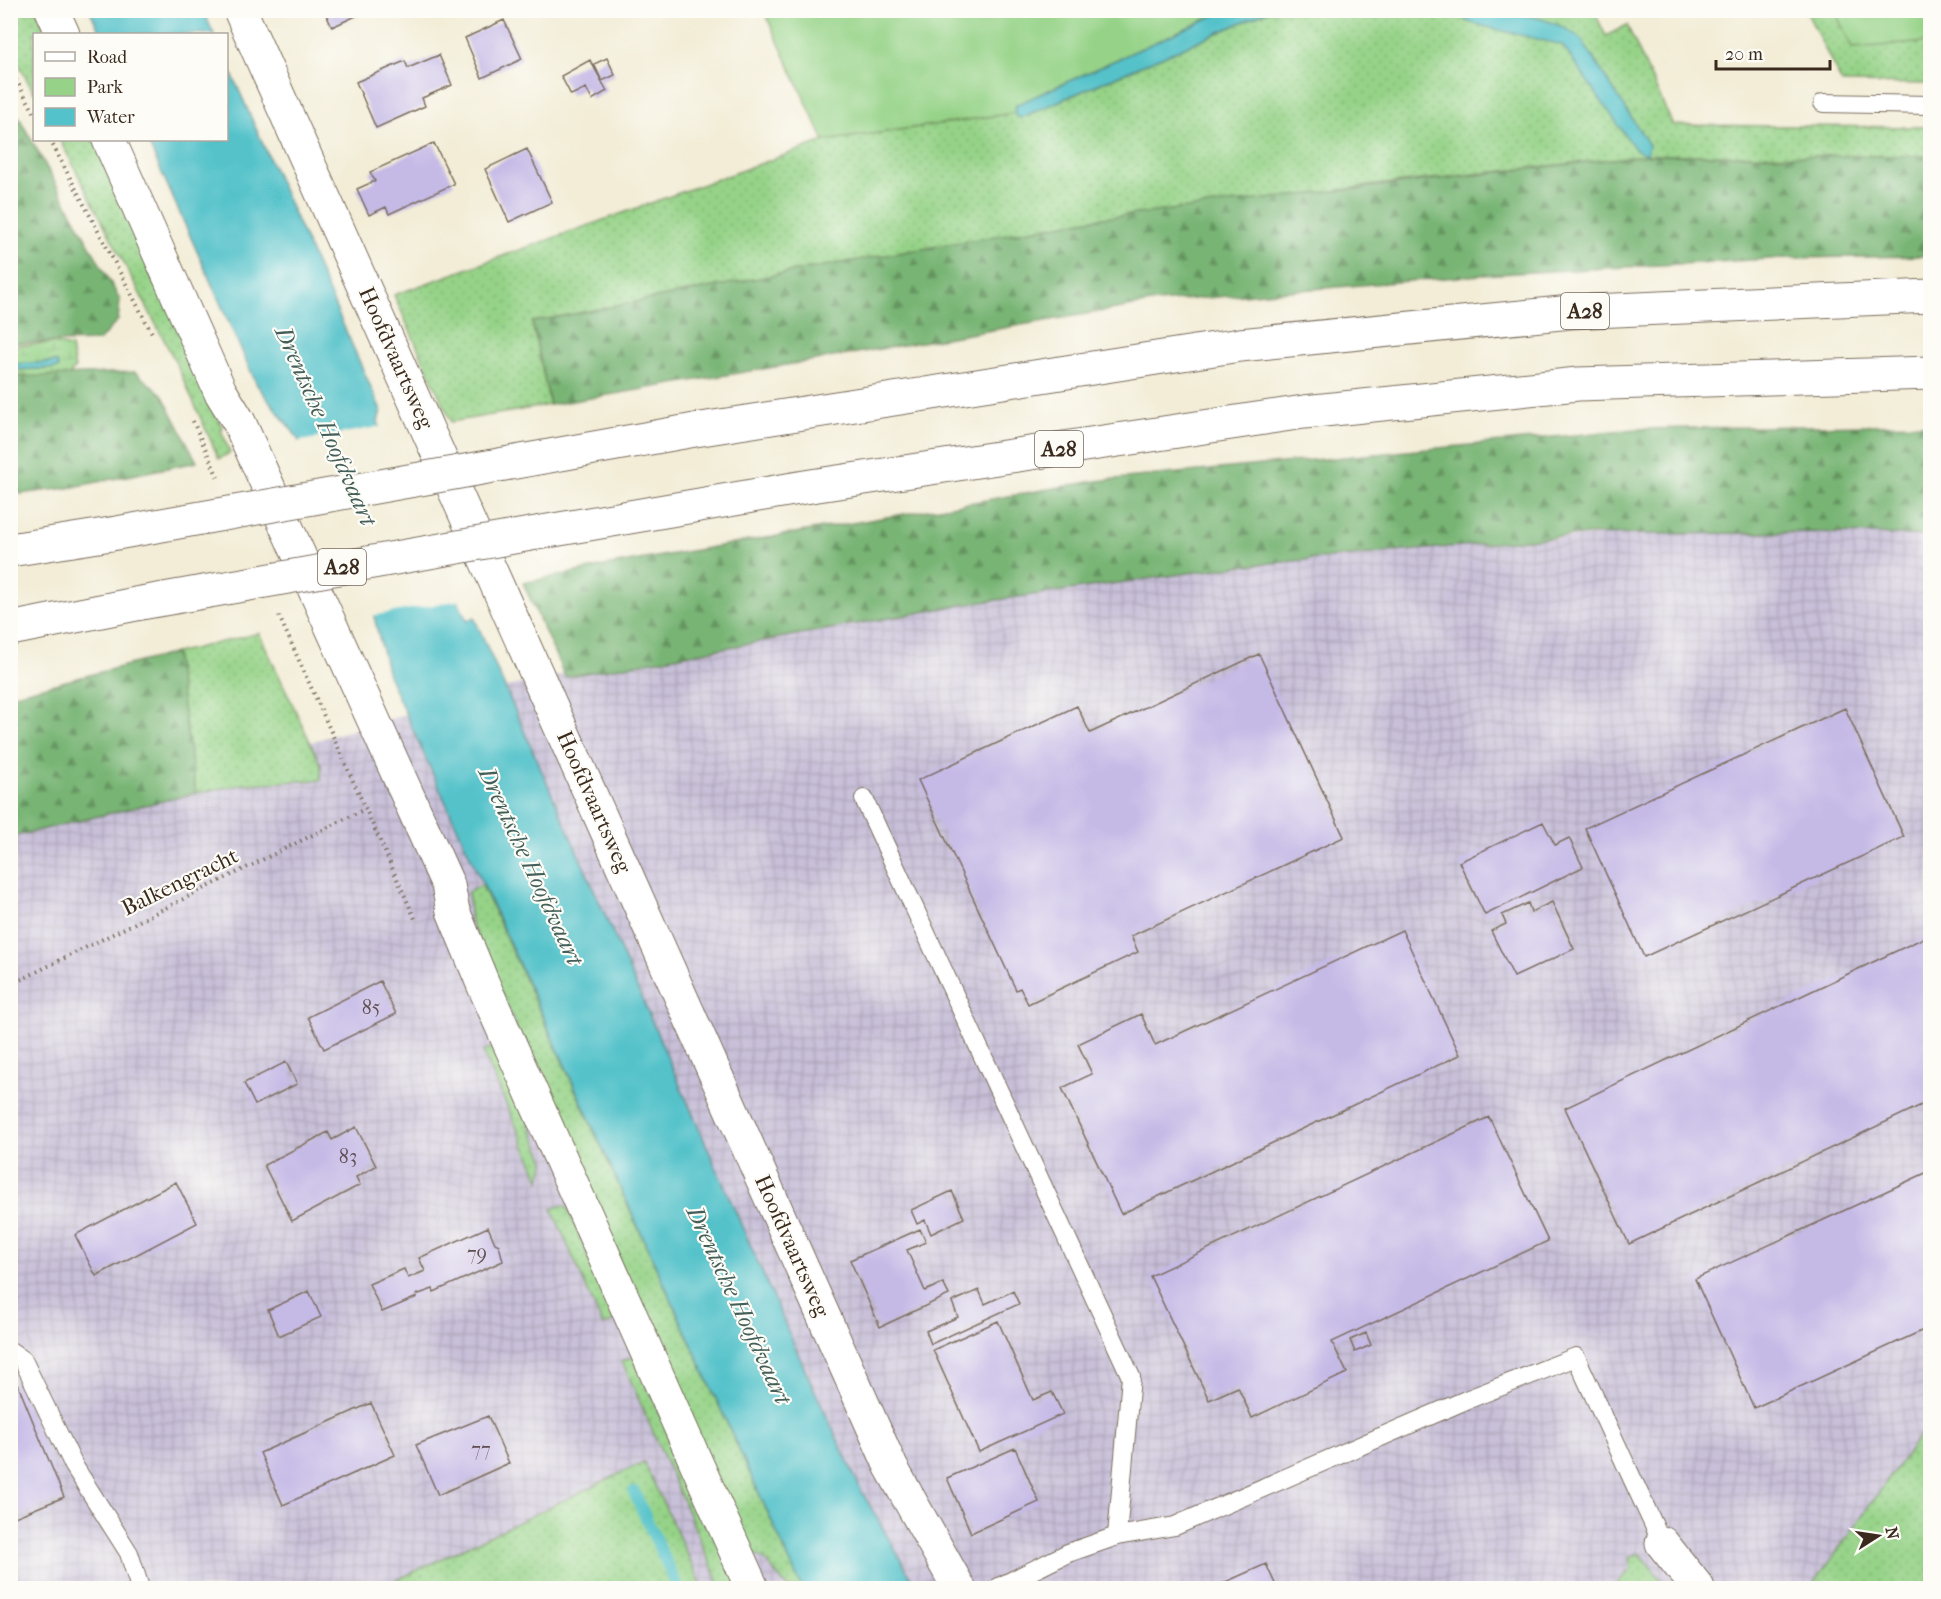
<svg xmlns="http://www.w3.org/2000/svg" width="1941" height="1599" font-family="'IM FELL French Canon',serif">
	<style>
		.industrial { fill: url(#industrial-grid) }
		.green { fill: url(#green-dots); stroke: #687e53; stroke-width: 1.5 }
		.forest { fill: url(#forest-firs); stroke: #5a7049; stroke-width: 1.5 }
		.wetland { fill: url(#wetland-marsh); stroke: #687e53; stroke-width: 1.5 }
		.pitch { fill: #96d388; stroke: #687e53; stroke-width: 1.5 }
		.water { fill: #54c2ca; stroke: #487674; stroke-width: 1.5 }
		.pier { fill: #f3edd7 }
		.lines { fill: none; stroke-linecap: round; stroke-linejoin: round }
		.stream { stroke: #54c2ca; stroke-width: 12 }
		.building { fill: #c5b9e6 }
		.service-casing { stroke: #7b6e5f; stroke-width: 20 }
		.minor-casing { stroke: #7b6e5f; stroke-width: 35 }
		.motorway-casing { stroke: #7b6e5f; stroke-width: 35 }
		.path { stroke: #7b6e5f; stroke-width: 4; stroke-dasharray: 1.5 4.5; stroke-linecap: butt }
		.service { stroke: #fff; stroke-width: 18 }
		.minor { stroke: #fff; stroke-width: 33 }
		.motorway { stroke: #fff; stroke-width: 33 }
		.motorway-bridge-casing { stroke: #7b6e5f; stroke-width: 35; stroke-linecap: butt }
		.motorway-bridge { stroke: #fff; stroke-width: 33 }
		.labels { text-anchor: middle; dominant-baseline: central; stroke-width: 4.5; stroke-linejoin: round; paint-order: stroke }
		.number-label { font-size: 20px; fill: #5e4e50 }
		.shield { fill: #fdfcf7; stroke: #75695f; stroke-width: 1.5 }
		.shield-label { font-size: 21px; font-weight: bold; fill: #3b2a1e }
		.street-label { font-size: 22px; fill: #3b2a1e; stroke: #fdfcf7 }
		.water-label { font-size: 24px; font-style: italic; fill: #445f5a; stroke: #fdfcf7 }
	</style>
	<defs>
		<pattern id="industrial-grid" width="8" height="8" patternUnits="userSpaceOnUse" patternTransform="scale(1.5)"><rect width="8" height="8" fill="#c8bfd8"/><path d="M0 4h8M4 0v8" fill="none" stroke="#ada4b9"/></pattern>
		<pattern id="green-dots" width="8" height="8" patternUnits="userSpaceOnUse" patternTransform="scale(1.5)"><rect width="8" height="8" fill="#96d388"/><path d="M2 2h.1M6 6h.1" fill="none" stroke="#82b575" stroke-width="1.8" stroke-linecap="round"/></pattern>
		<pattern id="forest-firs" width="22" height="20" patternUnits="userSpaceOnUse" patternTransform="scale(1.5)"><rect width="22" height="20" fill="#78b574"/><path d="M5 1l3.5 6h-7zM16 11l3.5 6h-7z" fill="#64935f"/></pattern>
		<pattern id="wetland-marsh" width="20" height="14" patternUnits="userSpaceOnUse" patternTransform="scale(1.5)"><rect width="20" height="14" fill="#96d388"/><path d="M1 5h8M5 5V1M11 12h8M15 12V8" fill="none" stroke="#82b575"/></pattern>
	</defs>
	<rect width="100%" height="100%" fill="#fdfcf7"/>
	<filter id="ink" filterUnits="userSpaceOnUse"><feTurbulence type="fractalNoise" baseFrequency=".0167" numOctaves="2"/><feDisplacementMap in="SourceGraphic" scale="12" xChannelSelector="R" yChannelSelector="G"/><feConvolveMatrix kernelMatrix="1 2 1 2 8 2 1 2 1" color-interpolation-filters="sRGB"/></filter>
	<filter id="wash" filterUnits="userSpaceOnUse"><feTurbulence type="fractalNoise" baseFrequency=".008" numOctaves="4" result="noise"/><feDisplacementMap in="SourceGraphic" scale="24" xChannelSelector="R" yChannelSelector="G"/><feGaussianBlur stdDeviation="1.35" result="paint"/><feColorMatrix in="noise" values="0 0 0 0 0 0 0 0 0 0 0 0 0 0 0 0 0 1.4 0 .05"/><feComposite in="paint" operator="in"/></filter>
	<g filter="url(#wash)">
		<rect width="100%" height="100%" fill="#f3edd7"/>
		<path class="industrial" d="M1908 515 1930 516V1588H11V828L480 693 1023 574Z"/>
		<path class="green" d="M10 11H37L47 34H34V93L11 50Z
			M1268 11H1464L1463 14 1562 45 1567 50 1559 25 1498 11H1594L1606 36 1627 25 1673 125 1930 127V156L1647 155 1375 185 806 269 532 322 550 405 451 422 394 295 824 141 1014 113 1021 118Z
			M1806 11H1930V84L1842 83Z
			M60 140H94L223 429 221 430 230 453 219 459 175 361Z
			M259 633 321 765V780L245 784 196 793 175 653Z
			M482 885 802 1588H788L764 1559 744 1549 471 923 468 892Z
			M490 1048 497 1049 545 1161 540 1180 483 1052Z
			M562 1205 567 1207 614 1317 613 1322 603 1326 552 1209Z
			M629 1358H635L739 1588H721L622 1361Z
			M1930 1421V1576L1923 1588H1811Z
			M644 1462 703 1588H380Z
			M1639 1553 1668 1588H1614L1631 1569 1629 1558Z"/>
		<path class="forest" d="M10 101 120 300 118 320 99 341 11 343Z
			M1647 155 1930 156V256L1788 258 1481 275 1157 302 550 405 532 322 806 269 1093 219Z
			M135 372 162 394 197 462 68 488 11 495 10 377Z
			M1930 424V536L1808 532 1581 535 1239 566 961 605 565 677 523 583 610 565 1095 481 1636 429Z
			M175 653 196 793 11 837V695Z"/>
		<path class="wetland" d="M54 343 71 347 75 368 69 375 11 377 10 370 58 368 57 362 11 364V346Z"/>
		<path class="pitch" d="M764 11H1224L1016 105 1014 113 824 141Z
			M1835 11H1930V42L1852 48Z"/>
		<path class="water" d="M90 11H203L214 34H101Z
			M1224 11H1268L1020 118 1014 113 1016 105Z
			M1464 11C1501 10 1551 14 1581 39L1649 145 1647 155 1635 149 1562 45 1471 23 1465 20Z
			M227 63 381 410 378 422 467 621 474 617 807 1374 862 1492 917 1588H802L388 675 374 616 297 437 257 385 147 140H226Z
			M57 362 59 368 11 370V364Z"/>
		<path class="pier" d="M383 426 461 600 371 616 296 442Z"/>
		<g class="lines">
			<path class="stream" d="M634 1492 678 1588"/>
		</g>
		<g id="blocks">
			<path class="building" d="M324 10H369L332 27Z
				M504 20 522 59 482 78 465 38Z
				M439 55 452 85 422 98 425 106 376 128 356 82 405 61 408 68Z
				M607 58 615 75 602 81 594 64Z
				M590 60 607 91 592 100 586 88 571 95 561 76Z
				M434 143 454 184 389 214 386 207 369 215 357 189 375 181 370 172Z
				M527 149 552 202 509 222 485 169Z
				M1259 654 1344 837 1131 936 1138 952 1028 1004 1020 988 1016 990 918 780 1077 706 1090 733Z
				M1845 708 1904 837 1644 957 1585 828Z
				M1543 822 1555 845 1569 838 1583 867 1485 915 1459 862Z
				M1552 902 1574 949 1514 977 1491 931 1506 924 1502 915 1528 903 1531 912Z
				M1402 930 1460 1055 1121 1214 1062 1088 1092 1074 1078 1044 1141 1014 1155 1045Z
				M1930 935V1101L1629 1244 1565 1108Z
				M380 981 396 1014 324 1049 308 1017Z
				M286 1062 297 1084 255 1105 244 1083Z
				M1489 1117 1548 1241 1332 1342 1347 1373 1252 1418 1238 1387 1209 1400 1150 1276Z
				M356 1127 376 1166 356 1177 360 1185 292 1221 264 1165 328 1132 332 1140Z
				M1930 1171V1327L1754 1408 1695 1279Z
				M176 1182 197 1223 96 1276 75 1235Z
				M952 1191 964 1218 931 1234 925 1220 917 1224 911 1210Z
				M488 1227 495 1243 499 1245 503 1261 434 1292 433 1289 416 1295 417 1297 382 1312 369 1284 404 1269 408 1278 425 1271 419 1258Z
				M920 1229 926 1242 907 1250 925 1291 943 1283 949 1295 880 1327 850 1260Z
				M979 1290 985 1304 1013 1291 1019 1304 931 1344 926 1331 958 1317 952 1302Z
				M309 1291 321 1317 279 1336 268 1310Z
				M998 1321 1033 1400 1052 1392 1063 1414 979 1452 933 1350Z
				M1366 1333 1371 1345 1355 1352 1350 1340Z
				M18 1385 64 1497 10 1519V1388Z
				M371 1403 395 1455 283 1505 260 1453Z
				M488 1416 509 1463 438 1495 416 1445Z
				M1015 1448 1039 1502 971 1533 947 1478Z
				M1266 1564 1277 1588H1212Z"/>
		</g>
	</g>
	<g filter="url(#ink)">
		<use href="#blocks" fill-opacity="0" stroke="#7b6e5f" stroke-width="1.5"/>
		<g class="lines">
			<g class="service-casing">
				<path id="service" d="M1823 103 1930 105
					M864 799 1131 1377 1117 1536
					M10 1351 23 1360 74 1466 129 1553 140 1588
					M997 1588 1068 1553 1117 1536 1175 1526 1466 1400 1576 1357 1662 1543"/>
			</g>
			<g class="minor-casing">
				<path id="minor" d="M52 10 63 34
					M240 10 891 1467 959 1588
					M109 140 220 391 239 422 448 885 453 911 483 984 752 1588
					M1662 1543 1698 1588"/>
			</g>
			<g class="motorway-casing">
				<path id="motorway" d="M510 463 695 430 1240 345 1571 312 1930 296
					M542 532 811 486 1304 412 1578 384 1930 373
					M10 550 111 534
					M10 629 141 603"/>
			</g>
			<path class="path" d="M10 69 34 112
				M50 140 152 333
				M193 421 219 480
				M279 616 416 921
				M10 985 365 809"/>
			<use href="#service" class="service"/>
			<use href="#minor" class="minor"/>
			<use href="#motorway" class="motorway"/>
			<g class="motorway-bridge-casing">
				<path id="motorway-bridge" d="M111 534 510 463
					M141 603 542 532"/>
			</g>
			<use href="#motorway-bridge" class="motorway-bridge"/>
		</g>
	</g>
	<g class="labels">
		<g class="number-label">
			<text x="371" y="1007">85</text>
			<text x="348" y="1156">83</text>
			<text x="477" y="1253">79</text>
			<text x="481" y="1449">77</text>
		</g>
		<g class="shield">
			<rect x="1561" y="293" width="48" height="36" rx="4.5"/>
			<rect x="1035" y="431" width="48" height="36" rx="4.5"/>
			<rect x="318" y="549" width="48" height="36" rx="4.5"/>
		</g>
		<g class="shield-label">
			<text x="1585" y="311">A28</text>
			<text x="1059" y="449">A28</text>
			<text x="342" y="567">A28</text>
		</g>
		<g class="street-label">
			<text transform="translate(396 358) rotate(66)">Hoofdvaartsweg</text>
			<text transform="translate(594 802) rotate(66)">Hoofdvaartsweg</text>
			<text transform="translate(180 882) rotate(-26)">Balkengracht</text>
			<text transform="translate(792 1246) rotate(66)">Hoofdvaartsweg</text>
		</g>
		<g class="water-label">
			<text transform="translate(326 426) rotate(66)">Drentsche Hoofdvaart</text>
			<text transform="translate(531 866) rotate(65)">Drentsche Hoofdvaart</text>
			<text transform="translate(739 1305) rotate(65)">Drentsche Hoofdvaart</text>
		</g>
	</g>
	<rect width="1941" height="1599" fill="none" stroke="#fdfcf7" stroke-width="36"/>
	<rect x="33" y="33" width="195" height="108" fill="#fdfcf7" stroke="#afa8a0" stroke-width="1.5"/>
	<rect x="45" y="52" width="30" height="9" fill="#ffffff" stroke="#afa8a0" stroke-width="1.5"/>
	<text x="87" y="63" font-size="18" fill="#3b2a1e">Road</text>
	<rect x="45" y="78" width="30" height="18" fill="#96d388" stroke="#afa8a0" stroke-width="1.5"/>
	<text x="87" y="93" font-size="18" fill="#3b2a1e">Park</text>
	<rect x="45" y="108" width="30" height="18" fill="#54c2ca" stroke="#afa8a0" stroke-width="1.5"/>
	<text x="87" y="123" font-size="18" fill="#3b2a1e">Water</text>
	<g transform="translate(1878 1536) rotate(78)" stroke="#fdfcf7" stroke-width="4.5" paint-order="stroke">
	<path d="M0-4.5L10 22L0 15L-10 22Z" fill="#3b2a1e"/>
	<text y="-9" font-size="16" font-weight="bold" text-anchor="middle" fill="#3b2a1e">N</text>
	</g>
	<path d="M1716 60v9h114v-9" fill="none" stroke="#3b2a1e" stroke-width="3"/>
	<text x="1725" y="60" font-size="18" fill="#3b2a1e" stroke="#fdfcf7" stroke-width="4.5" paint-order="stroke">20 m</text>
</svg>
